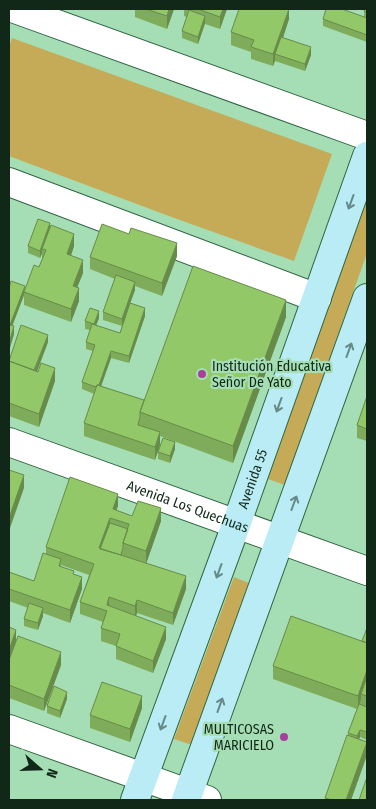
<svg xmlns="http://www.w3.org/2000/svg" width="376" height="809" font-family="'Fira Sans Condensed',sans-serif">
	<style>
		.green { fill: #c5ab58 }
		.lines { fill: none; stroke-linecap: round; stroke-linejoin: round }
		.street-casing { stroke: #2f6541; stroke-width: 30 }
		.secondary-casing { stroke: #2f6541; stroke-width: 30 }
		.street { stroke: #fff; stroke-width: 28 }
		.secondary { stroke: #b9ecf5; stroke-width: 28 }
		.wall { fill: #7eac5a }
		.shaded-wall { fill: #678c4a }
		.building { fill: #93c869; stroke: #678c4a }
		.oneway { stroke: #658a87 }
		.poi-dot { fill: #aa3e9d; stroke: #a5deb4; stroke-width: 2 }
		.labels { text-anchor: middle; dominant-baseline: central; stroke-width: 4.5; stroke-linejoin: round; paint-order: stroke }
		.poi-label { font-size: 14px; fill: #112819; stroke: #a5deb4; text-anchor: start }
		.street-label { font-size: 14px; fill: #112819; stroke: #a5deb4 }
	</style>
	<rect width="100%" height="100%" fill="#a5deb4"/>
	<path class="green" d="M12 38 332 154 294 261 166 215 9 156V47Z
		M367 198V253L285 485 268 479Z
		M234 577 251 584 192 745 174 739Z"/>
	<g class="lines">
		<g class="street-casing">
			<g id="street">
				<path d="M15 9 367 136"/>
				<path d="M9 182 317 298"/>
				<path id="s1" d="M9 442 367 571"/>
				<path d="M9 729 207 800"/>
			</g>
		</g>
		<g class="secondary-casing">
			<g id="secondary">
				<path id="s2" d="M135 800 236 525 367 156"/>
				<path d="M186 800 367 298"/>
			</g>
		</g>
		<use href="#street" class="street"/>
		<use href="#secondary" class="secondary"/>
	</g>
	<path class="wall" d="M135 9H174L167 29 135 17Z
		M184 9H227L220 29 205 24 198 44 182 38V31L187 17 184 16Z
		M289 9V19L283 38 311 55 305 71 275 61 273 66 251 59V52L231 45V32Z
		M367 9V42L323 26V19L364 17V11Z
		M50 226 74 246 71 256 83 273 77 287 79 301 71 322 24 305V295L12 326 14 334 9 351V288L25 290 39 267 42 260V253L40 258 28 253V246Z
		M177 256 162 296 135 286V290L130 303 145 316 129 363 111 358 101 386 144 400 286 317 233 463 160 436V445L155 460 84 436V423L94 394 82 389V382L93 351 86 349V342L90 330 85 329V321L99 318 96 325 120 333 122 326 103 320V312L115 279 90 269V257Z
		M48 342 37 371 55 381 39 427 9 416V360Z
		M367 396V441L357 438V425Z
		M175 449 170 463 158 459V452Z
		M118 506 116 510 132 516 161 521 146 564 186 589 173 625 137 613 136 616 166 639 153 673 116 659V646L101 641V628L103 622 80 614V602L89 575 61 565V566L74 574 82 589 70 623 43 613V616L38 630 24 626V619L28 608 9 601V572L34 581 46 554V547Z
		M9 627 16 641 61 665 44 711 9 698Z
		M367 628V740L360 737 359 739 367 755 351 800H325V798L348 735V733L357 709 273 679V666L362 641Z
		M67 699 60 718 47 713V706Z
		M142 708 130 742 90 728V715Z"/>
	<path class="shaded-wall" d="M169 9H174L167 29V16Z
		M223 9H227L220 29V17Z
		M289 9V19L277 55 275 54V61L273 66V54Z
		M205 16V23L198 44V37Z
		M311 47V55L305 71V64Z
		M50 223V231L42 249V253L40 258V251Z
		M74 234V246L67 267V254Z
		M177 243V256L162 296V283Z
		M83 260V273L73 298V286Z
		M135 282V290L122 326V319Z
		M25 286 24 295 10 332V325Z
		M79 288V301L71 322V309Z
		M286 300V317L233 463V446Z
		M145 308V316L129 363V356Z
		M99 311V318L94 331V324Z
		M14 326V334L9 351V343Z
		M48 335V342L33 382V375Z
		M111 351V358L98 395V388Z
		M55 368V381L39 427V414Z
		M160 432V445L155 460V447Z
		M175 442V449L170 463V456Z
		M24 475V488L9 531V518Z
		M118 494V506L113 519V509Z
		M161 508V521L146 564V551Z
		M110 518V530L102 550 99 548Z
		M186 576V589L173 625V613Z
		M82 577V589L70 623V610Z
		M109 597V609L107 605Z
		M137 600V613L135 619V606Z
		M43 608V616L38 630V623Z
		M166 627V639L153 673V661Z
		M16 630V643L9 662V650Z
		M61 652V665L44 711V699Z
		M367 670V683L361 694V699L358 709V696Z
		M67 692V699L60 718V711Z
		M142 696V708L130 742V729Z
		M360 730V737L357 743V736Z
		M367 742V755L351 800H346Z"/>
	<path class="building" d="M146 9H169L167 16Z
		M198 9H223L220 17Z
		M239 9H289L273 54 251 47 254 40 231 32Z
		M326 9H342L367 18V35L323 19Z
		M365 9H367V12L364 11Z
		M189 10 205 16 198 37 182 31Z
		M281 37 311 47 305 64 275 54Z
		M38 219 50 223 40 251 28 246Z
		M102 224 129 234 131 228 177 243 162 283 90 257Z
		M51 225 74 234 67 254 83 260 73 286 79 288 71 309 24 292 34 265 39 267 46 250 42 249Z
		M193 266 286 300 233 446 140 412Z
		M116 275 135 282 122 319 103 312Z
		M11 281 25 286 10 325 14 326 9 343V288Z
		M130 303 145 308 129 356 111 351 99 385H97L96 387 82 382 95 345 86 342 92 324 120 333Z
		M90 308 99 311 94 324 85 321Z
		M21 325 48 335 34 370 9 361Z
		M9 361 38 372 41 363 55 368 39 414 9 403Z
		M97 385 144 400 140 412V417L138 425 160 432 155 447 84 423Z
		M367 396V429L357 425Z
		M163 438 175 442 170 456 158 452Z
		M9 470 24 475 9 518Z
		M70 477 118 494 113 509 132 516 138 501 161 508 146 551 123 543 129 524 110 518 99 548 186 576 173 613 137 600 135 606 109 597 107 605 166 627 153 661 116 646 120 634 101 628 107 611 80 602 94 564 46 547Z
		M110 523 128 529 123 543V548L121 555 100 549Z
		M43 553 61 559 59 566 74 571 73 574 82 577 70 610 9 589V572L34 581Z
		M29 603 43 608 38 623 24 619Z
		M291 616 367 643V670L358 696 273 666Z
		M9 627 16 630 9 650Z
		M367 628V643L362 641Z
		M18 636 61 652 44 699 9 685V660Z
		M367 677V696L361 694Z
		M102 682 142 696 130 729 90 715Z
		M54 686 67 692 60 711 47 706Z
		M359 704 367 707V732L360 730 357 736 348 733Z
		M347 735 367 742 346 800H332L325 798Z
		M367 777V800H359Z"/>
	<defs><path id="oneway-shaft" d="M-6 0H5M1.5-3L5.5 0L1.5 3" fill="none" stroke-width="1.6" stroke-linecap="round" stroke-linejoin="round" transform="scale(1.25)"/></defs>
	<g class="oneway">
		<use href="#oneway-shaft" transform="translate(351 202) rotate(110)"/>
		<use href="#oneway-shaft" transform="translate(349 350) rotate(-70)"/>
		<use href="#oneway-shaft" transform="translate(279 405) rotate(110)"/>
		<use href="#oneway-shaft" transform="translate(294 503) rotate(-70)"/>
		<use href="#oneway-shaft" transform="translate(219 571) rotate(110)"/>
		<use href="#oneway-shaft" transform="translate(220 705) rotate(-70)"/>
		<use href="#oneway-shaft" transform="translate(163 723) rotate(110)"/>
	</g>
	<g class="poi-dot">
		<circle cx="202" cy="374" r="5"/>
		<circle cx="284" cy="737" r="5"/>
	</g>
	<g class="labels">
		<g class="poi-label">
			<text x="212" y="366">Institución Educativa<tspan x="212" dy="16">Señor De Yato</tspan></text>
			<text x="274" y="729" text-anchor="end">MULTICOSAS<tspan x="274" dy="16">MARICIELO</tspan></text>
		</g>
		<g class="street-label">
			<text stroke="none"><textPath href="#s2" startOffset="342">Avenida 55</textPath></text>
			<text stroke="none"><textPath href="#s1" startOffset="190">Avenida Los Quechuas</textPath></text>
		</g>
	</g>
	<rect width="376" height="809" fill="none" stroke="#112819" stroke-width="20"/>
	<g transform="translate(40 769) rotate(110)" stroke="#a5deb4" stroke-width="4" paint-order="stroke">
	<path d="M0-4L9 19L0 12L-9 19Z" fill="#112819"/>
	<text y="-8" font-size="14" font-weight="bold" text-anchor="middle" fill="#112819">N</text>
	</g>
</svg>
